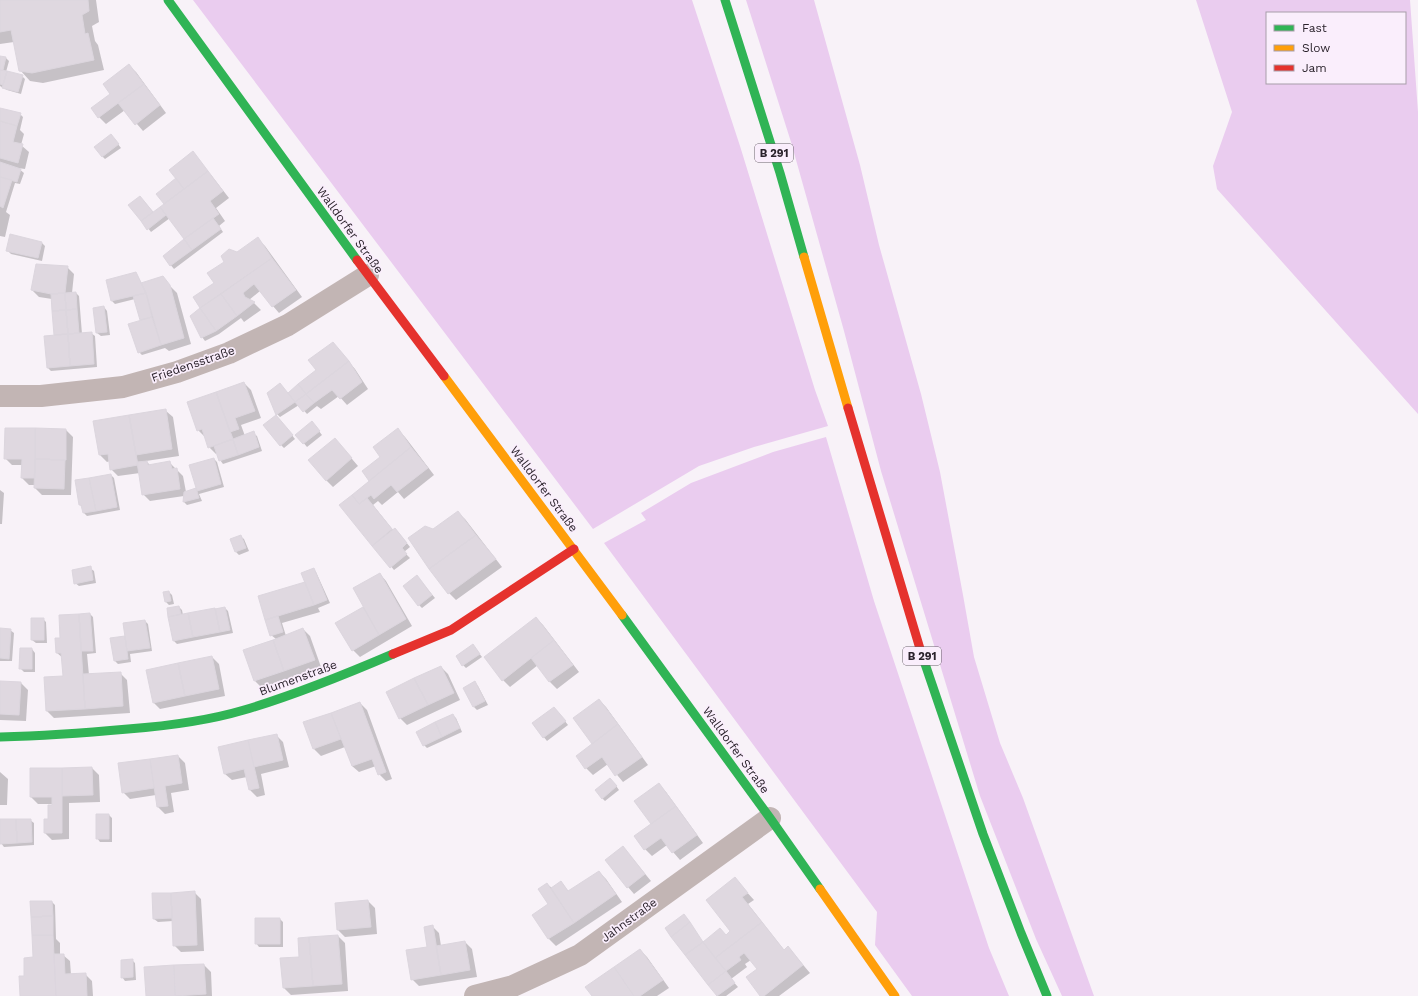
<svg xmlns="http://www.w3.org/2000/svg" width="1418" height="996" font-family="'Work Sans',sans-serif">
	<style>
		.green { fill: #eaccef; fill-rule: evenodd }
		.shadow { fill: #0003 }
		.building { fill: #dfd8e0; stroke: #dcd6de }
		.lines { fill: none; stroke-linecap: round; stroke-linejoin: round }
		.street { stroke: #c2b5b4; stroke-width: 22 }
		.fast { stroke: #30b455; stroke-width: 9 }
		.slow { stroke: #ff9f0a; stroke-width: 9 }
		.jam { stroke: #e5322d; stroke-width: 9 }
		.labels { text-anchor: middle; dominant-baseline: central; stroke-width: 3.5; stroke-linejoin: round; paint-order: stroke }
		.shield { fill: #faeefc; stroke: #69606a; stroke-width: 1 }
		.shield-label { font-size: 11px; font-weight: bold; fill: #2b232c }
		.street-label { font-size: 12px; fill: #2b232c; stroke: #faeefc }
	</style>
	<rect width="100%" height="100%" fill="#f8f2f8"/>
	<path class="green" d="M193 0H692L740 146 815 390 828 426 754 447 699 466 593 529Z
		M746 0H814L860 165 879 245 921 394 940 472 963 595 974 657 1000 743 1023 798 1094 996H1062L1036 939 980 796 881 471 844 331 791 142Z
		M1196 0H1410L1418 112V414L1217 189 1213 166 1232 112ZM1267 13H1405V83H1267Z
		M826 437 874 601 989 948 1009 996H912L875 945 877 912 604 543 646 520 641 513 691 483 773 452Z"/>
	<path class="shadow" d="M0 0H96L99 22 92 26 95 41 98 45 104 70 43 83 30 81 20 70 14 42 0 44Z
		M0 57 6 58 9 61 6 72 22 76 25 79 21 94 7 90 0 86Z
		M129 66 136 72 166 113 143 131 125 110 106 124 99 117Z
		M0 109 20 114 23 117 20 130 24 134 21 145 29 152 25 169 18 168 24 173 20 184 15 183 6 212 10 215 5 237 0 236Z
		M114 139 121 148 105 159 102 156Z
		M211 175 229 198 216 208 225 221 219 226 223 232 174 269 164 257 186 240 170 218 151 232 130 205 143 200 154 213Z
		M258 239 265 246 302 297 279 313 260 291 249 300 254 303 261 310 244 322 241 318 219 334 205 341 202 337 201 308 194 298 215 283 237 253Z
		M42 243 45 246 42 261 11 254 7 250Z
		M67 267 74 274 72 293H76L79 296 82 334 91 333 95 336 97 367 51 371 48 368 55 336 52 299 39 297 32 290Z
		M135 273 142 284 169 285 177 293 191 344 169 351 165 348 142 355 139 352 141 321 135 299 115 304 112 301 107 281Z
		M104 307 107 311 110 335 101 336 97 333Z
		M333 343 355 369 368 389 347 405 339 396 321 409 317 406 307 414 299 405 280 417 277 414 288 394 318 370Z
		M244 383 251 390 261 418 241 425 245 436 253 433 257 436 262 451 223 464 220 460 218 454H216L209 447 205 437 198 430Z
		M166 411 173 417 179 456 146 461 151 466 170 463 183 476 186 492 198 489 214 459 217 462 224 487 199 494 202 501 187 505 184 502V496L150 501 143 494 140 473 118 476 111 469 110 461 107 462 100 455Z
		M279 419 295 439 284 448 281 445Z
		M315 426 322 435 307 447 297 435Z
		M6 429 66 430 73 437 71 495H42L35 488 36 485H29L22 478V465H12L5 458Z
		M398 430 405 437 434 475 404 499 398 492 382 505 378 501 373 505 393 530 398 532 410 547 404 552 410 558 394 570 341 505 370 481 363 471 381 458Z
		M341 446 358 466 333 487 326 480Z
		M111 475 114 478 120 510 87 516 84 513 83 507 80 505Z
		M0 490 4 493 2 524H0Z
		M458 513 465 519 502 567 456 600 449 593 433 530Z
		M240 536 244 539 249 551 239 555 236 552 231 540Z
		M90 568 94 571 96 583 79 586 75 583Z
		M313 569 316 572 330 603 318 608 320 612 282 623 286 636 303 629 310 636 321 667 262 688 255 681 245 651 276 639 271 635 267 621 306 583Z
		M380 574 386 581 412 626 360 657 353 650 336 624 364 607Z
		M420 580 435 598 422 608 419 605Z
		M169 592 172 595 174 604 169 605 166 602Z
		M179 607 182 610 183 615 225 608 228 611 233 633 177 644 174 641 168 609Z
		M90 614 93 617 96 653 87 654 89 675 120 673 127 680 130 713 54 718 47 711 45 678 64 677 63 658 57 653 61 639Z
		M536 618 543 625 579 672 557 689 550 682 538 665 510 687 503 680Z
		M43 619 46 622 47 643H36L32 640Z
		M145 621 148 624 152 651 130 654 131 662 118 664 115 661Z
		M0 629 10 630 14 633 12 661H0Z
		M32 649 35 653V672H24L20 668Z
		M476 649 482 657 466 668 463 665Z
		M212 657 219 664 225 696 160 709 153 702Z
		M441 667 448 674 460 700 407 725 400 718Z
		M0 682 21 683 28 690 26 721 0 720Z
		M475 683 478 686 488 705 477 710 474 707 464 688Z
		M599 700 606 707 648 765 623 782 608 764 593 775 586 768 593 744Z
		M360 703 367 710 392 779 386 781 379 774 376 766 359 772 352 766 345 747 321 756 314 749 305 723Z
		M557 711 568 725 547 741 533 724Z
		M452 715 456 718 462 732 427 748 424 745Z
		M276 735 283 742 289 767 261 774 265 795 257 797 250 790 247 777 232 780 225 774Z
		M178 756 185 763 189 790 171 793 174 812 165 814 158 807 156 795 130 799 123 792 119 764Z
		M92 768 99 775 100 802 69 803V839L52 840 45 833 53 804H38L31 797V769Z
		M0 772 8 779 7 805H0Z
		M614 783 619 790 605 801 602 798Z
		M659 785 666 792 703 843 680 860 667 845 652 856 645 849 652 825Z
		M109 815 112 818V842H100L97 838Z
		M30 820 34 823V845L4 847 1 843Z
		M623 847 651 881 634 894 628 887Z
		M599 872 606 879 622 902 556 946 549 939 533 915 550 904 547 884 552 888 561 882 569 892Z
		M735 879 754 900 748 904 784 950 788 947 810 973 779 996H762L758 969 751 960 745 964 747 967 731 979 738 987 726 996H718L666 929 703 942 726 936 732 931Z
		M194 892 201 899 204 951 181 952 174 945 173 921 158 922 154 919Z
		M368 901 375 908 377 934 345 937 338 930Z
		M52 902 55 905 56 939 60 943V955H63L70 961 71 975 85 974 92 981 93 996H21L25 977 34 958Z
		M280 919 283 922V947H259L256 943Z
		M432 926 439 933 441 946 465 942 472 949 477 977 419 986 412 979 428 948Z
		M338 936 345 943 348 991 291 995 284 988Z
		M640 950 647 957 669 988 657 996H593Z
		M132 960 135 963 136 980 125 981 122 977Z
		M204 965 211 972 212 996H147Z"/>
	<path class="building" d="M0 0H88L89 11 82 15 85 34 88 33 94 60 32 73 19 71 11 30 0 32Z
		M0 56 6 57 3 70H0Z
		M129 64 144 84 98 118 91 108 110 94 103 84Z
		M0 70 7 71 3 85 0 84Z
		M7 71 23 75 18 92 2 88Z
		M144 84 160 105 135 125 118 103Z
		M0 108 21 113 17 126 0 121Z
		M0 121 17 126 13 142 23 144 18 163 0 158Z
		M111 134 119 144 102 157 94 147Z
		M193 151 208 171 184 189 169 170Z
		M0 162 21 169 17 182 0 177Z
		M208 171 223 191 210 201 219 214 184 239 160 207Z
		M0 177 12 180 3 208 0 206Z
		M176 178 184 189 164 204 156 194Z
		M140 196 153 212 141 221 128 205Z
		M160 207 166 215 147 230 141 221Z
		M213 218 221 229 192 250 184 239Z
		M10 234 42 242 38 258 6 251Z
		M258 237 272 258 200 308 193 297 214 283 207 273 224 262 221 256 229 249 237 252Z
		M184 239 192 250 170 266 163 256Z
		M272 258 296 290 272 307 254 284 243 293 245 297 255 302 237 316 221 294Z
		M36 264 68 266 65 293 51 294 31 290Z
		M136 272 146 293 111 301 106 280Z
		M163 276 170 285 184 338 161 345 146 293 141 283Z
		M76 292 77 309 66 310 65 293Z
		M65 293 66 310 52 311 51 294Z
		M146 293 152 317 140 320 133 296Z
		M221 294 237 316 216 331 200 308Z
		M104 306 107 332 96 333 93 308Z
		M200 308 216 331 201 338 190 316Z
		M77 309 79 333 68 334 66 310Z
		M66 310 68 334 54 335 52 311Z
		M152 317 161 345 138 353 128 324Z
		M92 332 94 364 70 366 68 334Z
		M68 334 70 366 47 368 44 336Z
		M333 342 349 361 306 394 298 384 316 370 308 360Z
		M349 361 362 382 340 399 332 390 314 403 306 394Z
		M244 382 255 411 235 418 239 429 230 432 216 392Z
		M280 383 295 402 276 415 267 393Z
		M298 384 306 394 295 402 288 393Z
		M216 392 233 439 208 448 202 429 197 431 187 402Z
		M306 394 314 403 303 412 295 402Z
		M166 409 172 449 136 455 129 415Z
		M129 415 138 465 110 470 108 454 99 455 93 421Z
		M276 415 293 435 280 446 263 425Z
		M312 421 320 431 303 444 295 435Z
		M5 428H35V478H21L22 459H4Z
		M35 428 66 429V460L35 459Z
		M398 428 411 447 369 481 362 471 380 457 373 447Z
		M254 431 259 447 238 455 233 439Z
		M335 438 352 458 326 481 308 460Z
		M233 439 238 455 219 461 214 446Z
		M411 447 428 468 397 492 391 485 374 499 371 495 359 504 352 495Z
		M214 458 221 484 197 491 189 465Z
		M35 459 65 460 64 489 34 488Z
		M147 461 148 465 170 461 172 469 177 468 180 489 142 495 137 462Z
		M111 474 117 507 96 511 89 478Z
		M89 478 96 511 83 513 81 505H79L75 480Z
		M196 488 199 498 183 502 184 492Z
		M352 495 359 504 367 498 392 529 372 546 339 505Z
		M458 511 476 535 429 569 408 538 425 526 433 529Z
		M395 528 407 543 402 548 407 554 390 568 372 546Z
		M241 535 246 548 235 552 230 539Z
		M476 535 496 559 448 594 429 569Z
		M91 566 93 580 74 584 72 570Z
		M314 568 327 600 314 605 301 573Z
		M380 573 406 619 379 635 353 588Z
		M417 575 432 595 418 606 403 586Z
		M305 582 314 605 265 620 258 596Z
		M169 591 171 601 165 602 163 592Z
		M179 606 181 614 168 617 167 608Z
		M225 607 230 630 220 632 215 609Z
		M363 607 379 635 352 651 335 623Z
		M215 608 220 632 193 637 188 613Z
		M90 613 93 651H81L79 614Z
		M188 613 193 637 173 641 168 617Z
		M79 614 85 709 46 711 44 677 63 676 61 653H56L55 638H60L59 615Z
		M278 616 283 632 270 636 265 620Z
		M536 617 554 640 502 681 484 657Z
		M31 618H44V640H31Z
		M145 620 150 648 127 651 123 623Z
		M0 628 11 629 9 659 0 658Z
		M303 628 315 660 284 671 273 640Z
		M125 636 128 659 114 661 110 638Z
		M273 640 284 671 254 681 243 650Z
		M554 640 573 665 549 682 531 658Z
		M473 644 480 654 462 666 456 656Z
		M20 648H32V669H19Z
		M212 656 219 689 185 696 178 663Z
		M178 663 185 696 153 703 146 670Z
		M441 666 454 693 428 705 414 678Z
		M121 672 123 706 85 709 83 674Z
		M414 678 428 705 399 719 386 692Z
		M0 681 21 682 19 715 0 714Z
		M475 681 485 701 473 707 463 688Z
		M599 699 618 724 592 744 573 718Z
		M360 702 386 772 378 775 372 759 352 766 331 713Z
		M554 707 566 721 543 738 532 723Z
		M331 713 341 739 313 749 303 722Z
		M453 714 460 728 442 737 435 722Z
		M435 722 442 737 423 746 416 732Z
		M618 724 642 757 615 776 602 757 585 769 576 756Z
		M277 734 283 760 254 767 248 740Z
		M248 740 259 788 249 790 244 769 224 774 218 747Z
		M178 755 182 783 165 786 168 806 157 807 150 759Z
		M150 759 154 788 122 793 118 763Z
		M92 767 93 795 62 796V768Z
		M30 768H62V833H44V819H48V805H52V797H30Z
		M610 778 617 786 602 799 595 790Z
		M659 783 676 806 651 824 634 801Z
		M676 806 697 835 672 853 661 838 644 850 634 836Z
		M96 814H109V839H96Z
		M0 819H16L17 843 0 844Z
		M16 819H31L32 842 17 843Z
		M623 846 645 874 627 888 605 860Z
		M599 871 616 894 574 923 551 888 561 881 568 891Z
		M735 877 748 893 742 897 762 922 715 958 703 942 720 928 726 935 730 931 706 900Z
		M547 883 574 923 548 939 532 915 548 904 538 889Z
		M195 891 197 945 173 946 171 893Z
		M152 893H171L172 918 153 919Z
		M368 900 371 927 337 930 335 903Z
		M30 901H52L53 916 31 917Z
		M684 914 690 922 671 937 665 928Z
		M53 916V935H32L31 917Z
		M255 918H280V944H255Z
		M690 922 703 942 685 955 671 937Z
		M762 922 784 950 788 946 803 965 764 996H760L746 977 757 969 744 953 739 957 741 960 726 971 715 958Z
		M433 925 441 975 411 980 406 950 427 947 424 927Z
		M32 935H53L56 996H20L19 976H24V958L33 957Z
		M338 935 342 984 313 986 309 937Z
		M309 937 313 986 283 988 280 958 299 957 298 938Z
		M465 941 470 970 441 975 436 946Z
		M703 942 726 971 708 985 685 955Z
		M640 949 663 980 640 996H634L614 967Z
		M54 954H64L65 974 86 973 87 996H56Z
		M133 959V977L121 978V960Z
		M204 964 206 994 175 996 174 965Z
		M174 965 175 996H146L144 967Z
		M614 967 634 996H592L585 987Z
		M726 971 735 983 717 996 708 985Z"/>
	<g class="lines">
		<path class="street" d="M0 396H41L123 387 177 372 229 353 288 325 368 275
			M475 996 513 986 580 955 770 818"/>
		<path class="fast" d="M168 0 357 260
			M725 0 780 173 804 257
			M622 615 770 818 820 889
			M921 652 983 834 1021 933 1047 996
			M0 737C43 736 85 733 128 729 167 726 207 721 244 710 295 695 344 675 393 654"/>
		<path class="slow" d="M804 257 848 408
			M444 376 622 615
			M820 889 895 996"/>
		<path class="jam" d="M357 260 444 376
			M848 408 921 652
			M393 654 451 630 574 549"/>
	</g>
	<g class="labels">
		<g class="shield">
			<rect x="755" y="144" width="38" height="18" rx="3"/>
			<rect x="903" y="647" width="38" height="18" rx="3"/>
		</g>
		<g class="shield-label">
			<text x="774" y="153">B 291</text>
			<text x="922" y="656">B 291</text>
		</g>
		<g class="street-label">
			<text transform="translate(350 230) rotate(54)">Walldorfer Straße</text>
			<text transform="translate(193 364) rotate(-19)">Friedensstraße</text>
			<text transform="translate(544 489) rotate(53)">Walldorfer Straße</text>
			<text transform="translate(298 678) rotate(-20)">Blumenstraße</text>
			<text transform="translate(736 750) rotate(54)">Walldorfer Straße</text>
			<text transform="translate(629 920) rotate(-36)">Jahnstraße</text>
		</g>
	</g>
	<rect x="1266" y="12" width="140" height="72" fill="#faeefc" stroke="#a79da9"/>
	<rect x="1274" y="25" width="20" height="6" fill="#30b455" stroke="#a79da9"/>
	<text x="1302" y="32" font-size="12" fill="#2b232c">Fast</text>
	<rect x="1274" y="45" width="20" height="6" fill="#ff9f0a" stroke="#a79da9"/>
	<text x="1302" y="52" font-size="12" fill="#2b232c">Slow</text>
	<rect x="1274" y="65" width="20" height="6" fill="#e5322d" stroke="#a79da9"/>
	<text x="1302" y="72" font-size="12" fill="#2b232c">Jam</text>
</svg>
